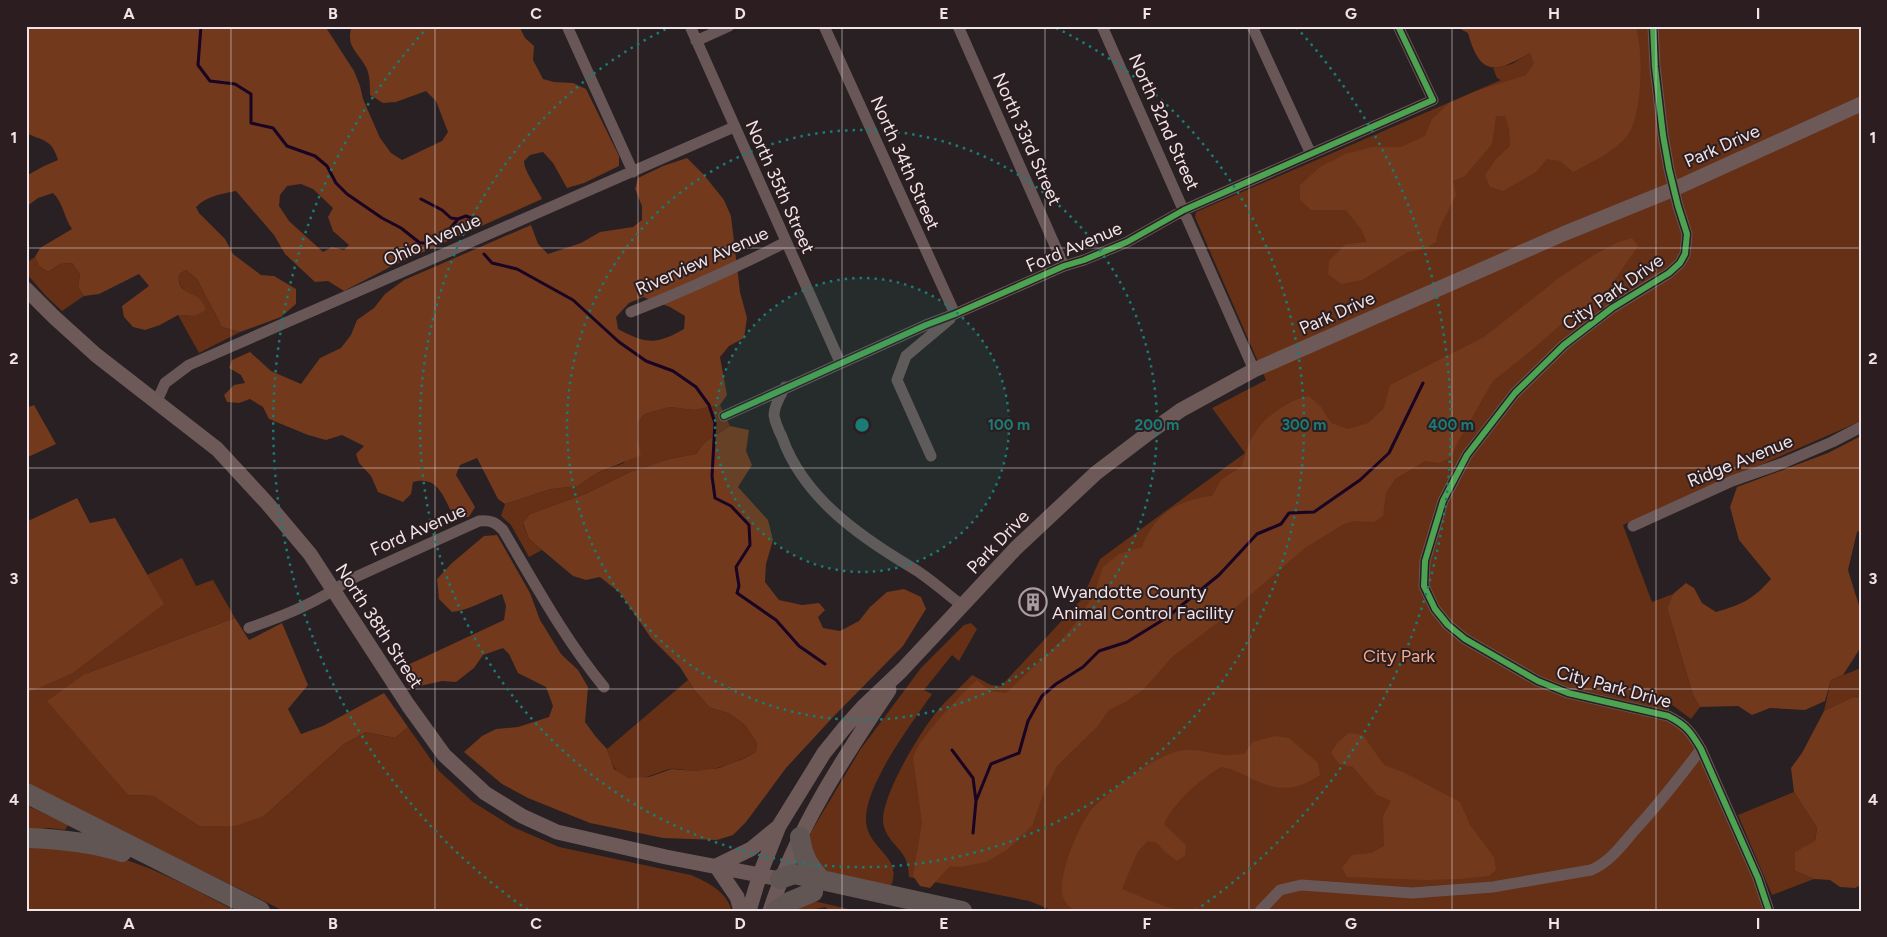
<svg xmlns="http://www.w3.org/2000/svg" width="1887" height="937" font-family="Figtree,sans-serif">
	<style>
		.green { fill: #653015 }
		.forest { fill: #72391c; fill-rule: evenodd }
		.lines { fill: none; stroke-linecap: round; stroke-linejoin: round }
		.stream { stroke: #190424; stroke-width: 3 }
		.minor { stroke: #695757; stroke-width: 11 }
		.secondary { stroke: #6e5959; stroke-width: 15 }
		.motorway { stroke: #625655; stroke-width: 20 }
		.cycleway-casing { stroke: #2c1d21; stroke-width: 9 }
		.cycleway { stroke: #4ca352; stroke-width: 6 }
		.grid { fill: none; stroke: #efe4e7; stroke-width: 1; stroke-opacity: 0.55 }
		.ring { fill: none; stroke: #1a7c74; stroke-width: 2.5; stroke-dasharray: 2.5 5 }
		.labels { text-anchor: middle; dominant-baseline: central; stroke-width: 4; stroke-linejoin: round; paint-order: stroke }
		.street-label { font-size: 18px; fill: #efe4e7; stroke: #2c1d21 }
		.poi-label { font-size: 18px; fill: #efe4e7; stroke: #2c1d21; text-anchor: start }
		.park-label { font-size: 18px; fill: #f1ab8b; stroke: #2c1d21 }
		.centre { fill: #1a7c74; stroke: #2c1d21; stroke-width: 2.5 }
		.ring-label { font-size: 15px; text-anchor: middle; font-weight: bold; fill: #1a7c74; stroke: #2c1d21; stroke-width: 4; stroke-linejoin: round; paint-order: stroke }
		.neatline { fill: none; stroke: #efe4e7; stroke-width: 2 }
		.grid-label { font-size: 16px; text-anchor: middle; font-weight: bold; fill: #efe4e7 }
	</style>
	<rect width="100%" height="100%" fill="#282022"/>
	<path class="green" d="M1631 26H1861V421L1623 525 1652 602 1673 594 1667 608 1693 695 1700 707 1691 719 1671 704 1666 721 1684 731 1694 745 1757 889 1764 911H1054L1029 901 909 877C908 847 892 850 884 827 876 804 919 734 935 714 946 700 960 688 972 675L991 685 1001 686 1082 599 1100 559 1245 453 1212 408 1266 380 1195 217 1196 212 1501 80 1497 78 1493 68 1512 64 1531 52 1535 63 1531 67Z
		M35 257 39 266 48 272 60 264 72 263 80 274 78 287 84 296 62 311 46 296 26 273V263Z
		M186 270 197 279 222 327 240 332 199 353 178 315 195 316 201 300C189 293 177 290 179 274Z
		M720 405 730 426 705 442 696 454 669 459 630 472 585 494 530 514 523 524 529 539 542 550 529 557 511 525 501 516 505 504 551 489 578 486 597 473 624 463 637 439V423L645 414 670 407 694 410Z
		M182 558 196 586 213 580 235 618 85 674 128 795 153 796 199 826 264 816 344 744 366 732 395 738 408 727 439 771 473 802 513 827 559 847 691 875C709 883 726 891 732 911H284L26 784V693L72 674 163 604 147 575Z
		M971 623 977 629 959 661 952 655 924 690 932 694C912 723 864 786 866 821 868 851 905 856 890 888L823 873 808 844 811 832 860 750 921 668 964 625Z
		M1861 668V698L1853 697 1824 711 1831 680Z
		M688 680 695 691 709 707 730 714 745 725 757 743 756 752C738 762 715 771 694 771 686 771 678 768 670 769 657 772 644 781 629 778 615 776 611 761 607 749Z
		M1794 792 1817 828 1815 841 1795 871 1814 879 1772 895 1738 815Z
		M26 805 68 825 65 830 50 828 26 830Z
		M26 846C47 848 67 848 87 851 140 858 189 887 236 911H26Z
		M818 902 857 911H830L825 907 807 911H790L805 903Z"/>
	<path class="forest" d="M26 26H325L354 71 360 86 363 99 380 138 391 153 402 160 442 141 448 132 436 101 426 91 396 102 383 103 370 95C370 85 370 75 366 67 357 51 345 46 352 26H519L525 38 534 46 533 60 543 79 554 82 573 83 586 89 619 156V166L584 183 567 188 553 163 543 152 530 155 524 161C524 171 537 188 542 199L392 266 344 291 328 281 315 282 285 254 274 235 236 191C221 194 207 196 196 207L199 213 225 239 233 254 261 275 274 276 296 289V304L281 317 240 332 222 327 197 279 186 270 179 274C177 292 188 290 200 299 203 302 204 306 206 310L195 316 178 315 160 325 145 330 133 327 124 317 122 306 149 286 139 274 99 294 84 296 78 287 80 274 72 263 60 264 48 272 39 266 35 257 40 248 72 229C64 218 63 202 53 193L38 198 26 207V176L44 166 58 160C52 139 43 141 26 133ZM301 184 313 189 333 208 328 217 333 231 349 245 344 250 332 247 323 252 289 221 279 206 280 195 287 186Z
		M1455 26H1636C1637 35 1640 44 1640 53 1642 73 1640 120 1627 136 1613 153 1592 162 1573 172L1560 161 1547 159 1536 172 1503 191 1490 187 1485 175 1496 159 1510 146 1509 129 1505 116H1496L1492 144 1465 176 1453 181 1456 195 1439 229 1436 242 1425 249 1408 252 1362 280 1341 284 1328 274 1329 261 1346 244 1367 242 1361 229 1346 210H1311L1300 200V185L1320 167 1345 154 1372 147H1401L1425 136 1432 119 1449 103 1476 91 1526 75 1534 63 1530 53C1496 73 1480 77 1468 33Z
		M687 158 704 175 724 200 731 216 740 292 747 318 744 338 729 346 720 357 727 395 720 405 694 410 670 407 645 414 637 423V439L641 455 597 473 578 486 551 489 505 504 498 499 477 458 460 465 456 475 475 507 469 517 455 518C443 499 440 475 413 482L411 494 403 502 378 492 371 476 359 463 356 454 364 446 342 435 326 440 308 435 269 419 263 407 250 399 239 403 227 402 224 395 234 385 245 383 241 375 229 368 232 360 250 352 271 371 301 384 320 358 341 348 351 335 357 320 374 308 385 294 404 280 531 225 538 244 548 254 581 243 600 232 633 227 642 220V206L635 189 638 178 663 166ZM643 297 670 307 685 316 684 329C656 345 646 344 618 329L616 317 629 303Z
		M1632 238 1638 246 1605 294 1574 313 1532 350 1493 381 1459 440 1451 457 1439 463 1425 461 1395 479 1386 493 1383 516 1374 522 1355 521 1344 524 1305 548 1221 620 1172 657 1144 689 1127 701 1109 710 1097 727 1057 766 1044 792 1032 826 1007 850 986 862 961 867 950 866 930 888 920 886 913 876 922 823 913 757 920 743 938 720 962 694 977 680 990 691 1006 693 1056 646 1075 624 1095 592 1103 567 1119 554 1142 547C1154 514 1178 500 1212 496L1221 480 1242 466C1249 438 1258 422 1284 406 1293 401 1299 398 1309 396L1321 407 1331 423 1348 429 1368 423 1384 408 1390 385 1484 337 1560 277 1594 255 1618 242Z
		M34 405 56 444 26 458V408Z
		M730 426 749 430 746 451 752 465 738 487 768 520 773 540 766 564 765 582 779 600 802 605 819 603 825 610 818 617 823 628 840 631 859 621 870 607 887 592 904 589 921 597 926 609 903 646 834 716 786 768 746 822 733 835 717 840 663 838 590 823 528 798 502 784 464 752 482 736 496 729 518 727 549 717 553 706 546 687 518 673 509 654 503 648 483 655 474 668 456 682 442 681 411 688 399 669 504 620 506 606 502 594C485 600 470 610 452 612L439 599 437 579 452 563 484 536 497 535 530 593 540 620 561 654 578 670 588 687 585 722 596 737 607 749 614 769 628 778 649 777 672 769 695 771 719 768 743 759 756 752 757 743 745 725 730 714 709 707 695 691 680 667 651 638 620 593 600 577 586 580 573 576 529 539 523 523 530 514 585 494 630 472 669 459 696 454 705 442Z
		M1861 436V530L1857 532 1848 570 1861 612V647L1843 675 1831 680 1825 701 1805 710 1770 708 1752 715 1738 706 1700 707 1693 695 1667 608 1673 594 1686 583 1694 588 1702 603 1716 612C1743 604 1752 600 1771 579L1739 540 1730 507 1737 487 1828 453Z
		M77 498 90 523 115 518 164 604 72 674 27 693 26 522Z
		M235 618 249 640 282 623 308 685 288 709 301 734 323 726 384 693 408 727 395 738 366 732 344 744 264 816 235 826H199L153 796 128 795 47 701 85 674Z
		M1853 697 1861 698V885L1855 888 1840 887 1830 880 1814 879 1795 871V852L1815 841 1817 828 1794 792 1791 768 1802 753 1824 711Z
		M1349 733 1363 735 1384 765 1403 772 1460 802 1470 825 1494 857 1496 870 1489 876 1460 879 1425 880 1347 877 1342 868 1352 855 1371 853 1384 846 1383 816 1391 801 1377 795 1353 767 1339 764 1331 753 1337 743Z
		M1275 736 1289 738 1304 751 1318 763 1320 775C1295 792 1277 791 1250 778 1240 773 1233 769 1221 767 1199 780 1175 801 1164 824L1186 845 1185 856 1177 861 1165 852 1157 843 1148 841 1138 851 1122 889 1166 907 1187 911H1075C1070 907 1065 903 1063 897 1056 879 1080 821 1093 808 1111 790 1154 756 1179 751 1194 748 1209 753 1224 755 1231 755 1237 754 1244 754L1253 742Z"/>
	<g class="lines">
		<path class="stream" d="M201 26 198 65 210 81 235 84 251 94V123L273 128 287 146 315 156 327 166 336 183 347 194 382 218 401 228 420 243H436L443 237 458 219 466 216 471 218V226
			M421 199 442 210 451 218 458 219
			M484 254 492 263 517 269 573 300 619 342 646 361 673 371 696 387 709 405 715 423 712 476 715 498 731 506 749 525 750 545 736 567 739 586 737 593 776 620 799 646 825 664
			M952 750 973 778 976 801 973 833
			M976 801 991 764 1019 753 1028 721 1042 696 1056 684 1083 667 1099 651 1127 642 1166 618 1219 575 1257 534 1281 524 1289 513 1314 512 1360 480 1389 453 1423 383"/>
		<path class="minor" d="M567 26 633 172
			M690 26 840 362
			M824 26 955 314
			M958 26 1064 266
			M1102 26 1254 370
			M1252 26 1311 154
			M1653 26 1655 67 1663 135 1669 169 1678 206 1687 234 1685 254 1680 263 1669 273 1612 308 1564 345 1515 393 1467 455 1443 501 1425 561 1424 586 1435 609 1448 625 1465 639 1538 681 1568 693 1668 716C1686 725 1691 732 1701 749L1758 878 1769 911
			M696 41 729 26
			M631 312C684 291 735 268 786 242
			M785 387C781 395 774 405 774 415 775 422 779 431 782 437 803 497 859 536 911 567 930 578 946 594 963 606
			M157 401 165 383 189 365 734 127
			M724 416 926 325 955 314 1064 266 1084 260 1127 242 1184 210 1433 100 1398 26
			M931 456 897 380 906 356 950 319
			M1633 526 1732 481 1783 463 1832 442 1861 427
			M249 628C286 615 316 603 349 580L479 521C491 520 495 522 503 530 535 584 564 638 604 687
			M1260 911 1280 890 1301 885 1412 893 1493 887 1591 870C1609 863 1622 845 1634 831 1658 805 1680 777 1701 749"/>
		<path class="secondary" d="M26 289 54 317 96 355 217 449 267 503 310 554 408 705 444 755 485 793 522 816 557 832 666 857 780 879
			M716 866 751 849 778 827
			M716 866 737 897 741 911
			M749 911 760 874 779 826 824 753 845 727 863 707 902 670 1016 548 1096 473 1146 435 1181 410 1254 370 1563 234 1674 189 1861 104
			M770 911C796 830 842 760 889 690"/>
		<path class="motorway" d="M26 793 260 911
			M800 837C803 857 808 865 821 880
			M26 838C59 839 91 842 122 852
			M780 879 794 874 962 911
			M775 911 789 902 813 892"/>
		<g class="cycleway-casing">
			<path id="cycleway" d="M1653 26 1655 67 1663 135 1669 169 1678 206 1687 234 1685 254 1680 263 1669 273 1612 308 1564 345 1515 393 1467 455 1443 501 1425 561 1424 586 1435 609 1448 625 1465 639 1538 681 1568 693 1668 716C1686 725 1691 732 1701 749L1758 878 1769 911
				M724 416 926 325 955 314 1064 266 1084 260 1127 242 1184 210 1433 100 1398 26"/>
		</g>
		<use href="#cycleway" class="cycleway"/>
	</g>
	<path class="grid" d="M231 26V911M435 26V911M638 26V911M842 26V911M1045 26V911M1249 26V911M1452 26V911M1656 26V911M26 248H1861M26 468H1861M26 689H1861"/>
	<circle cx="862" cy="425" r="147" fill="#1a7c74" fill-opacity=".12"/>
	<g class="ring">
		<circle cx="862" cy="425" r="147"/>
		<circle cx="862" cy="425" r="295"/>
		<path d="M1056 28A442 442 0 1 1 668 28"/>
		<path d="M528 910A589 589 0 0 1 428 27M1296 27A589 589 0 0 1 1196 910"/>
	</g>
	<defs>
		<g id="building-ring" transform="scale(1.4375)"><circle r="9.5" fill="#2c1d21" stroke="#a99fa2" stroke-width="1.5"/><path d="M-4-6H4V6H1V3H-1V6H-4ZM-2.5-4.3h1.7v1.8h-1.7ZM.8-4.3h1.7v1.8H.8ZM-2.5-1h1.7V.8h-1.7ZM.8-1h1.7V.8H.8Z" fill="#a99fa2"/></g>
	</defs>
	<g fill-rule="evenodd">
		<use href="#building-ring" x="1033" y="602"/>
	</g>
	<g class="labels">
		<g class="street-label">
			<text transform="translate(1164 122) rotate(66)">North 32nd Street</text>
			<text transform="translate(1027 139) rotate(66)">North 33rd Street</text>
			<text transform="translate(1722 146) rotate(-24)">Park Drive</text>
			<text transform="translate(905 163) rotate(66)">North 34th Street</text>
			<text transform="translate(780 187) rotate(66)">North 35th Street</text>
			<text transform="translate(432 240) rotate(-24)">Ohio Avenue</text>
			<text transform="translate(1074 247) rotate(-23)">Ford Avenue</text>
			<text transform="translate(702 261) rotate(-24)">Riverview Avenue</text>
			<text transform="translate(1613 292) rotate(-35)">City Park Drive</text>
			<text transform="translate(1337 313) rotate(-24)">Park Drive</text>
			<text transform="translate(1740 461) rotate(-22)">Ridge Avenue</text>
			<text transform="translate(418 530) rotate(-24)">Ford Avenue</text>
			<text transform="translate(998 542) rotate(-46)">Park Drive</text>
			<text transform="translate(379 626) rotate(57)">North 38th Street</text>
			<text transform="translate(1614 687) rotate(15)">City Park Drive</text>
		</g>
		<g class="poi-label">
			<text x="1052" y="592">Wyandotte County<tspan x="1052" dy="21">Animal Control Facility</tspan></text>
		</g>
		<g class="park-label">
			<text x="1399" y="656">City Park</text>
		</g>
	</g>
	<circle cx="862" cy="425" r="8" class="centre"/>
	<g class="ring-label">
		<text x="1009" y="430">100 m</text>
		<text x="1157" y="430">200 m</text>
		<text x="1304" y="430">300 m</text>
		<text x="1451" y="430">400 m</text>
	</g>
	<rect width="1887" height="937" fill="none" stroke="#2c1d21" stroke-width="55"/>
	<rect x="28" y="28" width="1832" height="882" class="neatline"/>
	<g class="grid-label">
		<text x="129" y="19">A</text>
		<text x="333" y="19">B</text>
		<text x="536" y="19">C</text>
		<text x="740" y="19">D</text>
		<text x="944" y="19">E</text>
		<text x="1147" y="19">F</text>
		<text x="1351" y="19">G</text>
		<text x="1554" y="19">H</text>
		<text x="1758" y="19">I</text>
		<text x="14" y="143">1</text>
		<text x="1873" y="143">1</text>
		<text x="14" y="364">2</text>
		<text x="1873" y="364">2</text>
		<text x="14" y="584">3</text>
		<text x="1873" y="584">3</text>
		<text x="14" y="805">4</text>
		<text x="1873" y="805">4</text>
		<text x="129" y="929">A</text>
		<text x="333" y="929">B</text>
		<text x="536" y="929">C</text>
		<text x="740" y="929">D</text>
		<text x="944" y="929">E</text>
		<text x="1147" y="929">F</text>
		<text x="1351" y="929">G</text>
		<text x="1554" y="929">H</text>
		<text x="1758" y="929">I</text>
	</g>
</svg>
